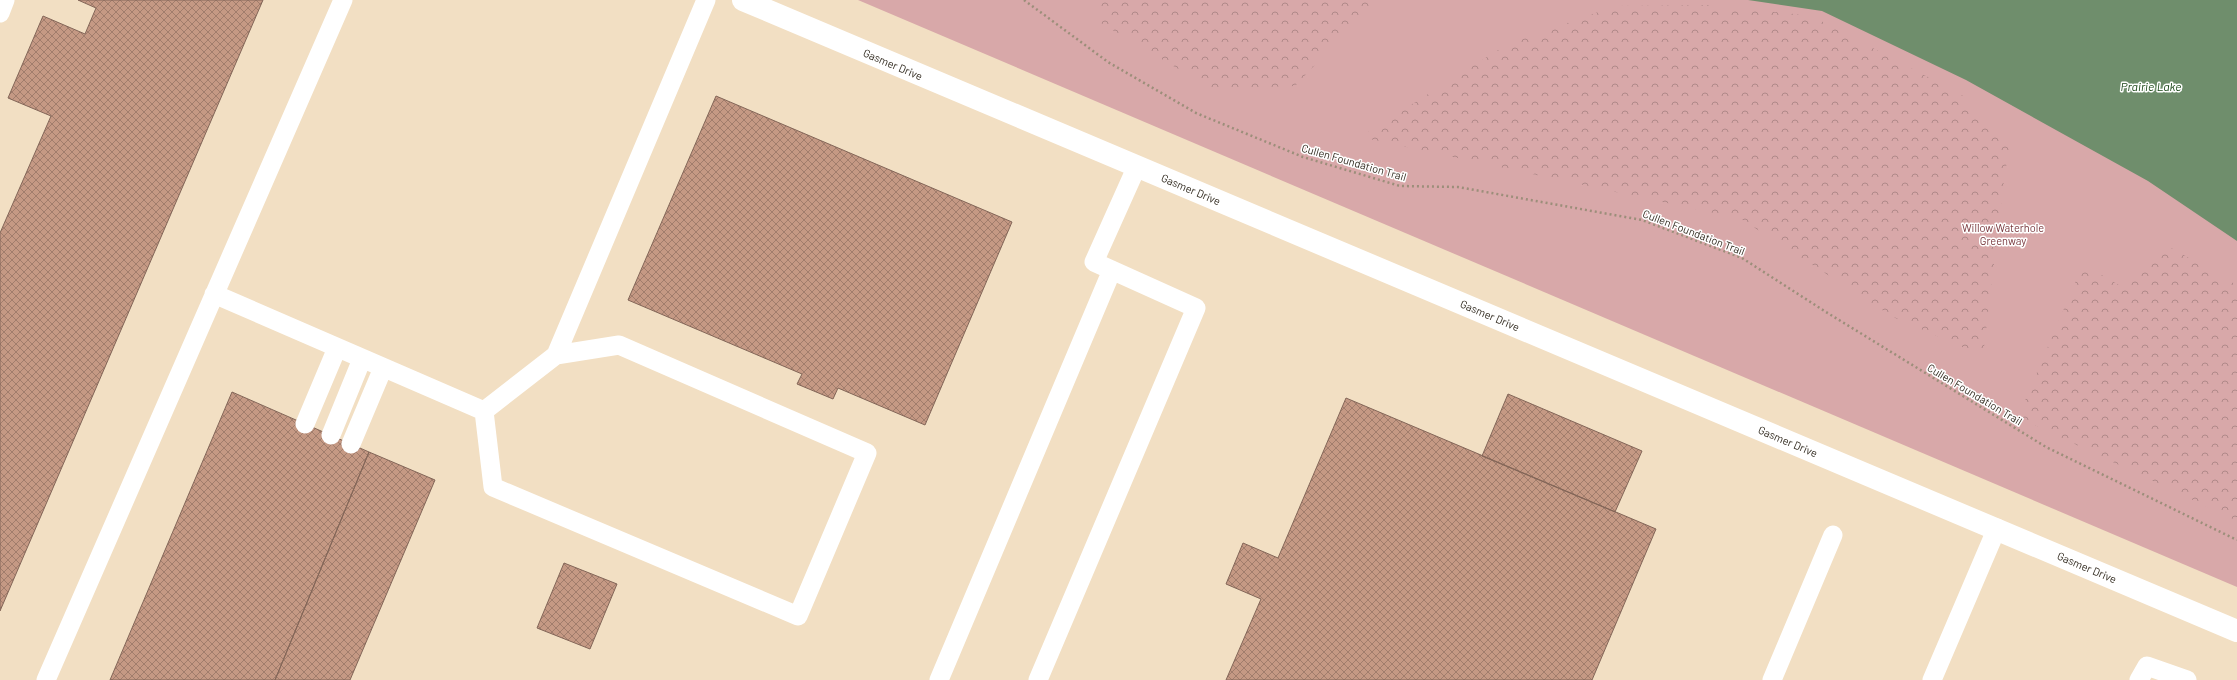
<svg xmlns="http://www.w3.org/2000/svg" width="2237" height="680" font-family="Barlow,sans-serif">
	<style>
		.green { fill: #d8a8a9 }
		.forest { fill: url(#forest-crowns) }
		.water { fill: #6f8e6c }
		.building { fill: url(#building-cross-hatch); stroke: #836658 }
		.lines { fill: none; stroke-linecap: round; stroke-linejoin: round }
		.path { stroke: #9c8e7a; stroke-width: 2.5; stroke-dasharray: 2 3; stroke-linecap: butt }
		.lane { stroke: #fff; stroke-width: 19 }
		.street { stroke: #fff; stroke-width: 22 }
		.labels { text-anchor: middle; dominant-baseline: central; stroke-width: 3; stroke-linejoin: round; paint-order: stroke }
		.street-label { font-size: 11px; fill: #322b20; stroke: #fff }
		.park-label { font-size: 11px; fill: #79383e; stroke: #fff }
		.water-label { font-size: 12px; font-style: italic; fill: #1a4617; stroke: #fff }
	</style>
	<defs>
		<pattern id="forest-crowns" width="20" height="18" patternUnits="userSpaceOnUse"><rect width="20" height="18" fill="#d8a8a9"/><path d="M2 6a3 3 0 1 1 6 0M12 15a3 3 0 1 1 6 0" fill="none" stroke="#b08989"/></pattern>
		<pattern id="building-cross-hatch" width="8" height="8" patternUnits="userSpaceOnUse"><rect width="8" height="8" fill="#c59984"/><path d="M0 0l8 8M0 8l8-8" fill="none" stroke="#a17d6c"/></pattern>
	</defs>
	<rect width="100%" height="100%" fill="#f2dfc3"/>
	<path class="green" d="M858 0H2237V587Z"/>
	<path class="forest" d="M1099 0H1376L1295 86 1212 89 1099 22Z
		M1712 5 1812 16 1962 95 2010 147 2005 172 1983 356 1893 317 1741 219 1360 137 1506 45 1615 6Z
		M2166 245 2237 285V521L2018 417 2083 264 2119 285Z"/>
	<path class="water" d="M1748 0H2237V241L2148 181 1966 80 1822 11Z"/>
	<path class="building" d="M78 0H263L0 611V233L51 116 8 98 43 16 85 34 96 8Z
		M716 96 1012 222 925 425 838 388 833 399 797 384 802 374 628 300Z
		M232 392 369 452 275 680H110Z
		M1508 394 1642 451 1615 512 1482 456Z
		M1346 398 1656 529 1592 680H1226L1261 599 1226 584 1243 543 1278 558Z
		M369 452 435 480 350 680H275Z
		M564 563 617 584 590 649 537 628Z"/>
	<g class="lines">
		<path class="path" d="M1024 0 1108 62 1196 113 1303 157 1400 186 1458 187 1642 220 1742 258 1826 312 2046 447 2237 540"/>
		<path class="lane" d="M0 13 5 0
			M214 294 484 411
			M556 355 619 345 867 453 798 616 493 487 484 411 556 355 706 0
			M305 424 337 348
			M331 435 362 359
			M351 444 383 368
			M46 680 343 0
			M939 680 1112 270
			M1038 680 1196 308 1094 262 1137 166
			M1772 680 1833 535
			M1932 680 1997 528
			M2139 680 2147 666 2187 680"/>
		<path class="street" d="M743 0 2237 631"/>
	</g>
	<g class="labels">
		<g class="street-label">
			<text transform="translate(893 64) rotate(23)">Gasmer Drive</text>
			<text transform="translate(1354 162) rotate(16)">Cullen Foundation Trail</text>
			<text transform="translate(1191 189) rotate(23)">Gasmer Drive</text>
			<text transform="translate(1694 232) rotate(21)">Cullen Foundation Trail</text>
			<text transform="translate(1490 315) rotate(23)">Gasmer Drive</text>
			<text transform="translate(1975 394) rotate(31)">Cullen Foundation Trail</text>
			<text transform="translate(1788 441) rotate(23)">Gasmer Drive</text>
			<text transform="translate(2087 567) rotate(23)">Gasmer Drive</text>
		</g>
		<g class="park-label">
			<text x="2003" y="227">Willow Waterhole<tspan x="2003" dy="13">Greenway</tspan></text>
		</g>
		<g class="water-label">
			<text x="2151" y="86">Prairie Lake</text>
		</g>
	</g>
</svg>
